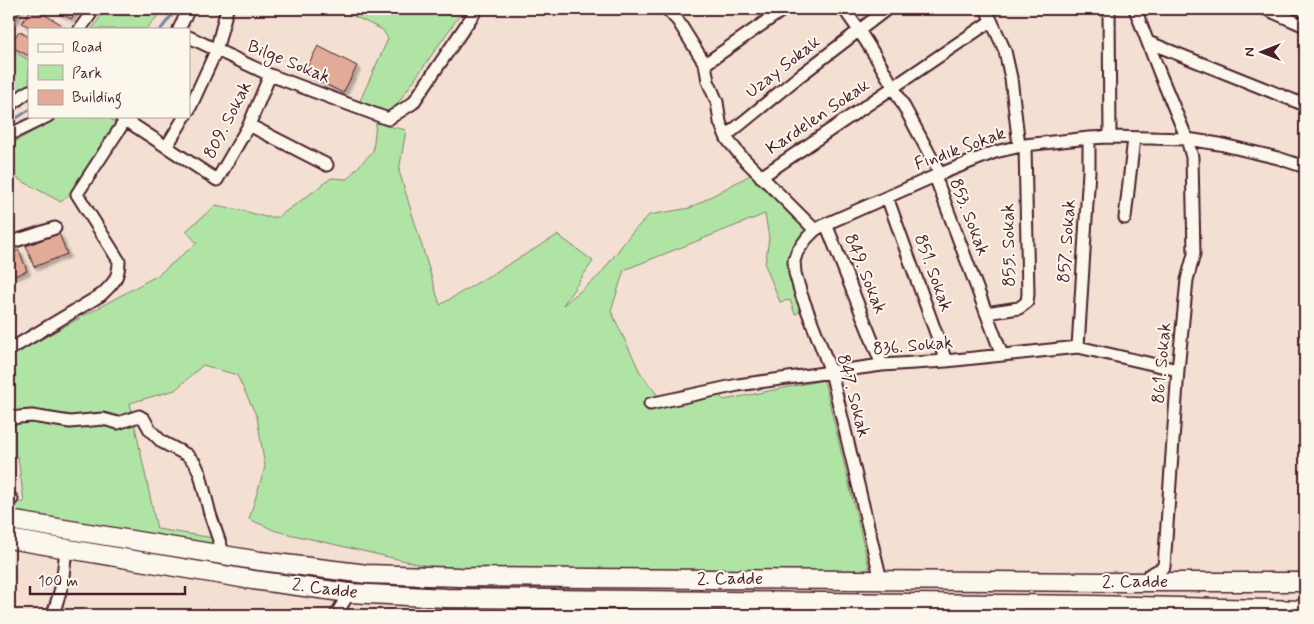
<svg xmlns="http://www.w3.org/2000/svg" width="1314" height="624" font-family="Mynerve,sans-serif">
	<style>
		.green { fill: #b0e4a5; stroke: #7d8268 }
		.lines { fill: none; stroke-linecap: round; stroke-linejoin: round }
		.stream { stroke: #7786a3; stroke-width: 3 }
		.building { fill: #e1ab97; stroke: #4a1f2b; filter: url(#shadow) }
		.minor-casing { stroke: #4a1f2b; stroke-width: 15 }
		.primary-casing { stroke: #4a1f2b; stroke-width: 21 }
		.minor { stroke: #fbf7ec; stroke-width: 11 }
		.primary { stroke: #fbf7ec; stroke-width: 18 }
		.labels { text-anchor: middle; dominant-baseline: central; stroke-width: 4; stroke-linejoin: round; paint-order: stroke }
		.street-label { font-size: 18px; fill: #4a1f2b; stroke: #fbf7ec }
	</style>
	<defs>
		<filter id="shadow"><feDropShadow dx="3.5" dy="3.5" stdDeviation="1" flood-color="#0004"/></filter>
	</defs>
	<rect width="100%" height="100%" fill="#f3e0d2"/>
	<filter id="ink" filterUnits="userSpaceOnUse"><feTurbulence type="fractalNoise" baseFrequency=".02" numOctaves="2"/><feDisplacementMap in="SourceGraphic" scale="10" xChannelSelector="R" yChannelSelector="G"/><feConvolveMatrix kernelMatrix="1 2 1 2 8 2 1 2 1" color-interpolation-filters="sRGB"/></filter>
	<g filter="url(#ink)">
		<path class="green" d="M106 9H162L156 18 146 29H92Z
			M339 9H464L391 113 359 103 388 39 383 30Z
			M9 49 29 60V87L9 102Z
			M60 116H107L118 125 76 188 61 202 9 174V145Z
			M376 123 406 130 399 171 440 305 558 235 593 261 563 305 599 276 630 235 649 215 690 208 752 174 806 227 792 278 800 312 795 314 790 300 780 302 765 265 769 238 765 214 624 270 611 311 640 372 664 404 719 395 724 400 824 380 871 576 449 571 276 531 249 519 265 467 257 417 237 375 203 365 175 390 130 403 157 529 214 538 215 546 30 516 9 511V503L24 502 18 457 9 458V357L158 275 197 243 186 231 216 205 244 211 265 217H278L310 194 331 178 347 179 373 151Z"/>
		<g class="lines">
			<path class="stream" d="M161 29 171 16 175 9
				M9 123 29 110"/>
		</g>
		<path class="building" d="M9 9H21L15 21 9 18Z
			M31 9H34L61 24 59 29H33L22 23Z
			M52 9H77L71 19Z
			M19 31 29 37V56L10 46Z
			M318 46 357 66 343 93 304 73Z
			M59 233 67 254 34 267 26 246Z
			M19 250 27 271 9 278V254Z"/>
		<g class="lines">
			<g class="minor-casing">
				<path id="minor" d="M667 9 678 21 705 64
					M784 9 705 64 708 81 717 102 720 122 727 139 741 156 815 230
					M844 9C882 61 910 118 940 174
					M986 9 1005 51 1011 78 1019 146
					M1109 9 1110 137
					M1135 9 1160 74 1187 139 1192 157 1194 254 1187 280 1178 370 1164 567 1149 575 1148 582
					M1266 9 1305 26
					M80 29 94 9
					M179 29 189 9
					M189 37 270 75 388 119 413 103 477 9
					M1148 42 1305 105
					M9 106 29 91
					M189 110 216 51 227 9
					M121 117 217 180 249 125 270 75
					M249 125 327 165
					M9 135 48 116
					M726 136 797 78 887 9
					M167 146 185 116
					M935 176 1002 355
					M761 177 991 21
					M887 197 946 361
					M1125 218 1134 138
					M826 224 882 365
					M9 243 55 228
					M986 313 1019 308 1027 302 1028 294 1025 145
					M1078 347 1089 171V138
					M9 350 101 295C113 284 119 278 119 261L77 194 128 116
					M650 404 738 385 831 372 882 365 946 361 1078 347 1178 370
					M9 419 19 417 32 416 70 422 103 419 118 423 139 416 144 419 150 430 162 442 187 455 195 463 200 474 210 514 224 555
					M9 498 12 499
					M881 580 831 372 801 294 795 273 794 261 797 252 807 238 815 230 826 224 935 176 995 152 1025 145 1089 138 1110 137 1187 139 1219 144 1278 158 1305 167
					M771 601 772 615
					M53 615 62 585 66 549
					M336 615 349 593"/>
			</g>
			<g class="primary-casing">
				<path id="primary" d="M9 520 260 561 318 568 367 574 459 577 1110 582H1305
					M9 539 253 580 349 593 446 598 1092 605 1305 610"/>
			</g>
			<use href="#minor" class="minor"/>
			<use href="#primary" class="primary"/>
		</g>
	</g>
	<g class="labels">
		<g class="street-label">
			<text transform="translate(289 62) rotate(22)">Bilge Sokak</text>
			<text transform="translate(783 67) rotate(-38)">Uzay Sokak</text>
			<text transform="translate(818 117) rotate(-34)">Kardelen Sokak</text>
			<text transform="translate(228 120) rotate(-63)">809. Sokak</text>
			<text transform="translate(960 149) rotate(-20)">Fındık Sokak</text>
			<text transform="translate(969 217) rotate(69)">853. Sokak</text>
			<text transform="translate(1067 241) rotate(-86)">857. Sokak</text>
			<text transform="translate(1009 245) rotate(-91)">855. Sokak</text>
			<text transform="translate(933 273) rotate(70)">851. Sokak</text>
			<text transform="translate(865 274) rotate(68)">849. Sokak</text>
			<text transform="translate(913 346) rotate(-5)">836. Sokak</text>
			<text transform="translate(1162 363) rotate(-85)">861. Sokak</text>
			<text transform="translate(853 396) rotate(75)">847. Sokak</text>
			<text x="730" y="579">2. Cadde</text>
			<text x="1135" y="582">2. Cadde</text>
			<text transform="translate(325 589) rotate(7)">2. Cadde</text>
		</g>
	</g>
	<rect width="1314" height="624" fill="none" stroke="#fbf7ec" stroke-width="30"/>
	<rect x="15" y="15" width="1284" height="594" fill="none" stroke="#4a1f2b" stroke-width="2" filter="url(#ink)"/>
	<rect x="28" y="28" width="162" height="90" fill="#fbf7ec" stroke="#b4a19f"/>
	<rect x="38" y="44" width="25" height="8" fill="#fbf7ec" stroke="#b4a19f"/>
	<text x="72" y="52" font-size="15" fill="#4a1f2b">Road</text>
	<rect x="38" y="65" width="25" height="15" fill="#b0e4a5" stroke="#b4a19f"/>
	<text x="72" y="78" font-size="15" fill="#4a1f2b">Park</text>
	<rect x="38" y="90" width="25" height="15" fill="#e1ab97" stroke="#b4a19f"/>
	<text x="72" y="102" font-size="15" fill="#4a1f2b">Building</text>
	<g transform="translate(1262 52) rotate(270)" stroke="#fbf7ec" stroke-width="4" paint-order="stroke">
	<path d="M0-4L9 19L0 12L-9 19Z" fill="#4a1f2b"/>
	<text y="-8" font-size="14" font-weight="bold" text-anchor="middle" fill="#4a1f2b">N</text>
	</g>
	<path d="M30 586v8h155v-8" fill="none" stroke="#4a1f2b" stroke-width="2.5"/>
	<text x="38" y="586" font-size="15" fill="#4a1f2b" stroke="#fbf7ec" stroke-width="4" paint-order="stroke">100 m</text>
</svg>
